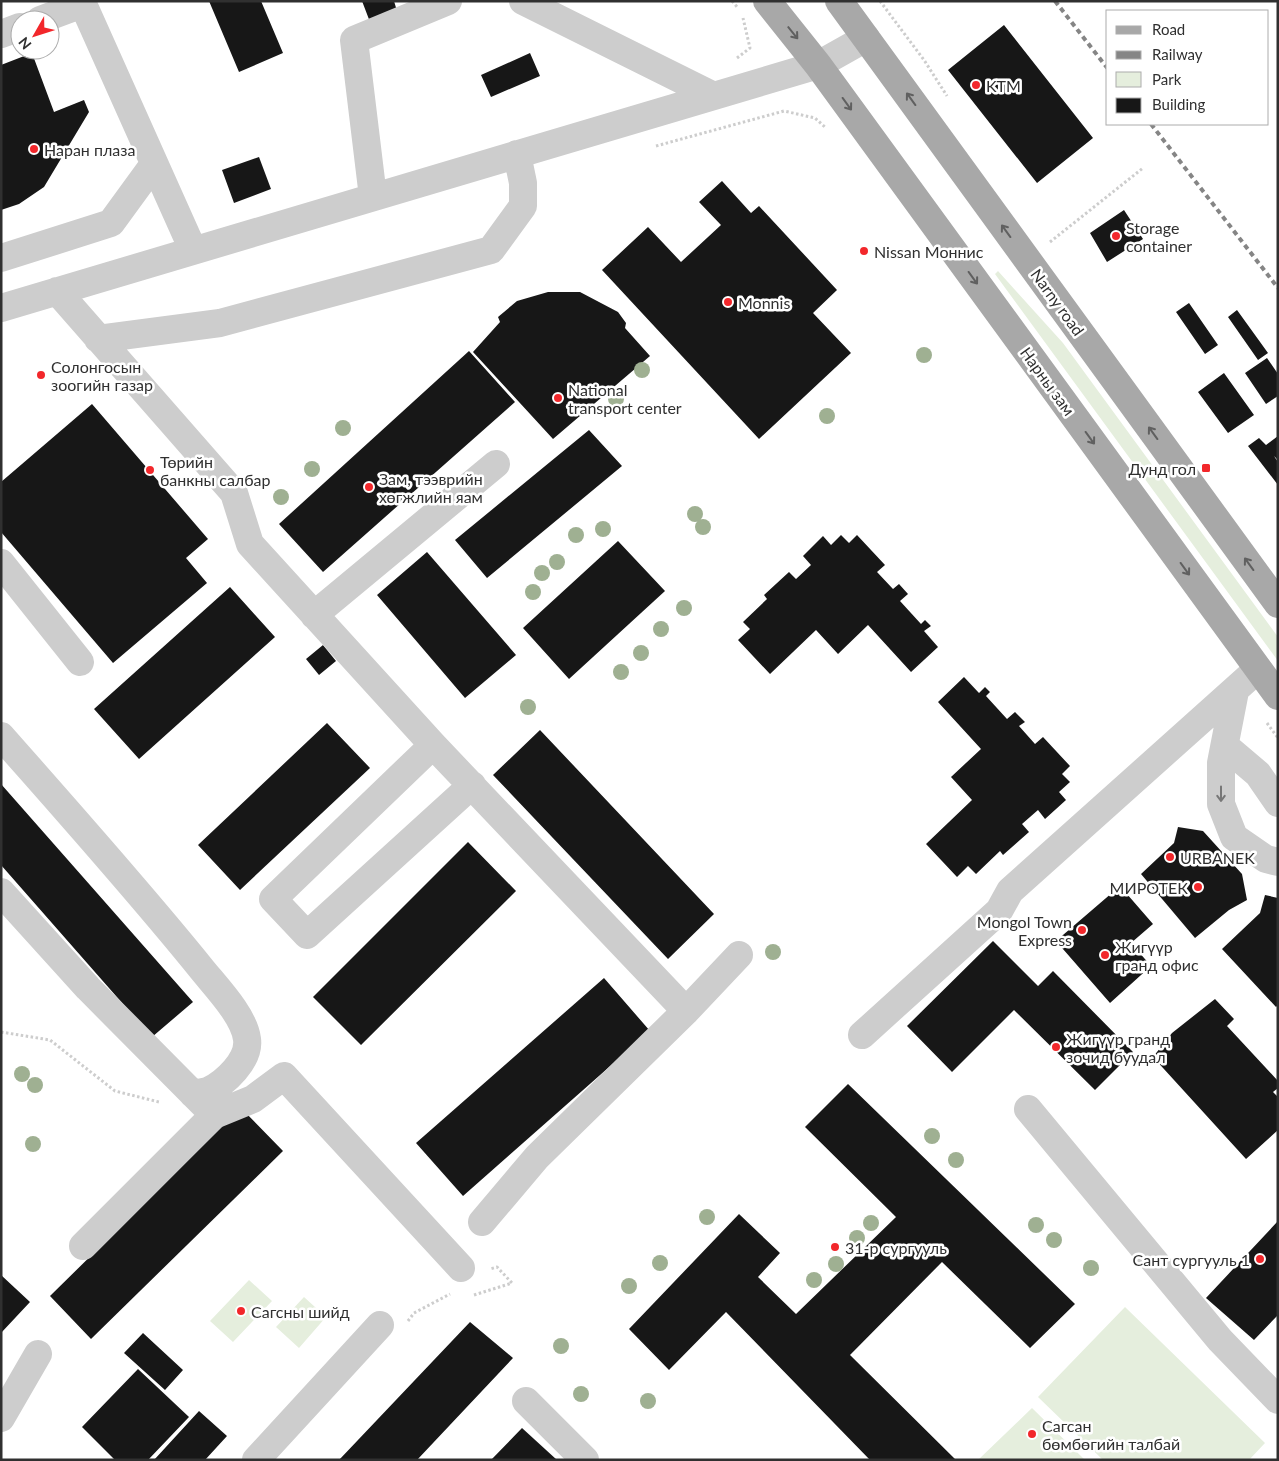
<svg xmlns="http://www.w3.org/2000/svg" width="1279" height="1461" font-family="Lato,sans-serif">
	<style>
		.green { fill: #e5eedd }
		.building { fill: #171717 }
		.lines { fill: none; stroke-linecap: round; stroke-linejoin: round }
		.path { stroke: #cdcdcd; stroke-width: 3; stroke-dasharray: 2.5 2.5; stroke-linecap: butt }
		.minor { stroke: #cdcdcd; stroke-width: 28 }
		.major { stroke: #a8a8a8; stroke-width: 28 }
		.rail { stroke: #858585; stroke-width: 4; stroke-dasharray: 5 4; stroke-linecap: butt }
		.tree { fill: #9fb092 }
		.oneway { stroke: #606060 }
		.oneway2 { stroke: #777 }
		.poi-dot { fill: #f2272b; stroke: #fff; stroke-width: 2 }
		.labels { text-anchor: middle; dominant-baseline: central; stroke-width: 5; stroke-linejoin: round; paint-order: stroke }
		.poi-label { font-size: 16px; fill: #303030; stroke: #fff; text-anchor: start }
		.street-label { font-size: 16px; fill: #303030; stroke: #fff }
	</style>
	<rect width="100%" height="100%" fill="#fff"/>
	<path class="green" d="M998 271 1063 343 1278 637V661L995 274Z
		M249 1280 272 1301 233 1342 210 1321Z
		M304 1297 326 1317 299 1348 276 1327Z
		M1125 1307 1265 1443 1249 1460H1103L1038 1397Z
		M1032 1408 1085 1460H978Z"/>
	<path class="building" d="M209 1H261L283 53 239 72Z
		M362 1H394L397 11 370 22Z
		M1004 25 1093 138 1037 183 948 70Z
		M32 53 54 112 84 100 89 112 44 187 19 204 1 210V65Z
		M530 53 540 76 491 97 481 75Z
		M259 157 271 189 234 203 222 170Z
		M722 181 751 213 759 206 837 290 813 313 851 353 759 439 602 270 648 227 681 262 721 225 699 202Z
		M1124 210 1143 239 1107 262 1090 233Z
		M548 292H580L618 312 626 323 625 328 650 356 553 439 473 352 500 322 498 317 517 301Z
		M1189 303 1218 345 1205 354 1176 312Z
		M1237 310 1268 353 1258 360 1228 317Z
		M469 351 515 402 323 572 279 524Z
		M1267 358 1278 374V396L1266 404 1245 373Z
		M1224 373 1254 415 1228 433 1198 392Z
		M92 404 208 539 186 558 207 583 113 663 1 532V482Z
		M589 430 622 466 487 578 455 540Z
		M1278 436V460L1274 456 1278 462V485L1248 446 1259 438 1266 445Z
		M841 535 849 543 857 535 885 565 877 572 893 589 899 584 908 594 900 601 921 624 925 620 931 626 924 631 938 647 911 672 868 625 838 654 816 630 770 674 738 640 750 629 743 622 767 599 764 595 789 572 796 579 811 565 803 556 823 536 831 545Z
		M618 541 665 591 569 679 523 628Z
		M427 552 516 655 465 698 377 595Z
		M230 587 275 637 139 759 94 709Z
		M323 645 336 661 319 675 306 659Z
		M964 677 979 693 985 687 990 692 986 696 1007 719 1015 712 1025 722 1019 726 1035 744 1043 737 1070 766 1062 774 1070 782 1059 792 1066 800 1045 819 1038 810 1022 824 1029 832 1003 855 1000 851 976 874 968 866 957 877 926 844 972 800 951 777 981 749 938 702Z
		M327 723 370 768 240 890 198 845Z
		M540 730 714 914 668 959 493 775Z
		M1 784 193 1002 152 1037 1 865Z
		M1178 827 1203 831 1242 874 1247 900 1229 910 1195 938 1141 874 1174 843Z
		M468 842 516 891 361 1045 313 997Z
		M1120 886 1153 924 1131 943 1151 966 1110 1003 1056 941Z
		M1265 895 1278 898V1005L1276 1007 1222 949 1260 913Z
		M993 941 1038 986 1053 971 1133 1052 1095 1090 1014 1010 952 1072 907 1026Z
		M604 978 650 1031 463 1196 416 1143Z
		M1215 999 1234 1019 1227 1026 1278 1081V1088L1273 1092 1278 1097V1130L1246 1159 1153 1057 1172 1033Z
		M848 1084 1075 1304 1030 1348 942 1262 850 1355 956 1460H870L726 1312 669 1370 629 1329 739 1214 780 1253 758 1277 796 1314 896 1217 805 1127Z
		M241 1108 283 1151 91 1339 50 1296Z
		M1278 1221V1315L1254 1340 1206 1298Z
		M1 1275 30 1302 1 1333Z
		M470 1322 513 1358 417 1460H339Z
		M143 1333 183 1370 165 1390 124 1353Z
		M138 1369 189 1417 148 1460H115L82 1427Z
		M199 1411 227 1436 205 1460H154Z
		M522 1428 557 1460H491Z"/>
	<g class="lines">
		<path class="path" d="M732 1 738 8
			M880 1 924 60 947 96
			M737 58 750 48 743 18
			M656 146 784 111 815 118 826 128
			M1050 242 1143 168
			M1267 723 1278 738
			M1 1032 50 1040 115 1091 159 1102
			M474 1295 512 1283 497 1267 490 1269
			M414 1313 450 1294
			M408 1321 414 1313"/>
		<path class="minor" d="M523 1 714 96
			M40 20 83 4 193 250
			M1 34 20 27
			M373 197 354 40 448 1
			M1 258 111 223 154 164
			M57 291 234 493 250 544 433 745 686 1011
			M1 308 818 65 866 38
			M98 339 220 323 491 250 523 206V183L517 154
			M1 563 80 662
			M314 615 496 464
			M1235 691 1221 763V804L1234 837 1266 859 1278 862
			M1 736C68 812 136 888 200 967 215 986 244 1015 247 1039 250 1060 225 1083 208 1091 203 1092 198 1093 193 1094
			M433 745 273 899 307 935 472 785
			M1225 746 1258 774 1278 803
			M1 892 88 988 214 1115 83 1246
			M862 1035 999 911 1010 891 1258 669
			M1028 1109 1220 1340 1278 1400
			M214 1115 253 1099 284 1076 461 1268
			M482 1222 537 1157 686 1011 739 955
			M526 1401 585 1460
			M1 1418 38 1354
			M256 1460 380 1325"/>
		<path class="major" d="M767 1 818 65 1278 696
			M839 1 1278 604"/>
		<path class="rail" d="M1055 1 1108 69
			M1151 124 1278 288"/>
	</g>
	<g class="tree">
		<circle cx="924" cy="355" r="8"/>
		<circle cx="642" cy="370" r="8"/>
		<circle cx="616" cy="399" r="8"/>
		<circle cx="827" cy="416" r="8"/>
		<circle cx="343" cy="428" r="8"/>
		<circle cx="312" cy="469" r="8"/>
		<circle cx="281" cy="497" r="8"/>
		<circle cx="695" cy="514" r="8"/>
		<circle cx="703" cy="527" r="8"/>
		<circle cx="603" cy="529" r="8"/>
		<circle cx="576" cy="535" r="8"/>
		<circle cx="557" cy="562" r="8"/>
		<circle cx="542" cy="573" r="8"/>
		<circle cx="533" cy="592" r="8"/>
		<circle cx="684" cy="608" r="8"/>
		<circle cx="661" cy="629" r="8"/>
		<circle cx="641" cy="653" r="8"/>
		<circle cx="621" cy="672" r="8"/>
		<circle cx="528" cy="707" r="8"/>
		<circle cx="773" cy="952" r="8"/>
		<circle cx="22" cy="1074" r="8"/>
		<circle cx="35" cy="1085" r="8"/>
		<circle cx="932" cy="1136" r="8"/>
		<circle cx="33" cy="1144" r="8"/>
		<circle cx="956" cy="1160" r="8"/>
		<circle cx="707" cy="1217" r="8"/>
		<circle cx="871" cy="1223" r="8"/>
		<circle cx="1036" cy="1225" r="8"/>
		<circle cx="857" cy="1238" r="8"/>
		<circle cx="1054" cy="1240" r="8"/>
		<circle cx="660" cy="1263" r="8"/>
		<circle cx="836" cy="1264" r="8"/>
		<circle cx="1091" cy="1268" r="8"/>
		<circle cx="814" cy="1280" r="8"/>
		<circle cx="629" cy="1286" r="8"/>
		<circle cx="561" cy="1346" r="8"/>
		<circle cx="581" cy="1394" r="8"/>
		<circle cx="648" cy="1401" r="8"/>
	</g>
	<defs><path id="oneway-shaft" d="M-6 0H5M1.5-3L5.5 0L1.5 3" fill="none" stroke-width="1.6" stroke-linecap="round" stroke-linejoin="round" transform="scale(1.25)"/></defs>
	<g class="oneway">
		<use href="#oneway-shaft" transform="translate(793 33) rotate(51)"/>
		<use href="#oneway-shaft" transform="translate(911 99) rotate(-126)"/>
		<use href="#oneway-shaft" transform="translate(847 104) rotate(54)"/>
		<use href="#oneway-shaft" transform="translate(1006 231) rotate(-126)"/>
		<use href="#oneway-shaft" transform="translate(973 278) rotate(54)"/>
		<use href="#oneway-shaft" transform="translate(1153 433) rotate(-126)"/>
		<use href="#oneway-shaft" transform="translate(1090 438) rotate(54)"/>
		<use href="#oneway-shaft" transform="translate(1249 564) rotate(-126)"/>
		<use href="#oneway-shaft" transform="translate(1185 569) rotate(54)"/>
	</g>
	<use class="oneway2" href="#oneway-shaft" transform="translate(1221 794) rotate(90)"/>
	<g class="poi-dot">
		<circle cx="976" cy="85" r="5"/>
		<circle cx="34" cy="149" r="5"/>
		<circle cx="1116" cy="236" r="5"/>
		<circle cx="864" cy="251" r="5"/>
		<circle cx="728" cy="302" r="5"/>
		<circle cx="41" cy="375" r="5"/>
		<circle cx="558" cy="398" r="5"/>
		<rect x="1201" y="463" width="10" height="10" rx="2.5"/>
		<circle cx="150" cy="470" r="5"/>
		<circle cx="369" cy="487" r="5"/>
		<circle cx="1170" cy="857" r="5"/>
		<circle cx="1198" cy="887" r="5"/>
		<circle cx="1082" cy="930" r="5"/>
		<circle cx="1105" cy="955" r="5"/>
		<circle cx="1056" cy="1047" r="5"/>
		<circle cx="835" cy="1247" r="5"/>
		<circle cx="1260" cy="1259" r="5"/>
		<circle cx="241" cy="1311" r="5"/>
		<circle cx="1032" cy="1434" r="5"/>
	</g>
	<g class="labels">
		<g class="poi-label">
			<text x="986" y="85">KTM</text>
			<text x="44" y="149">Наран плаза</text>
			<text x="1126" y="227">Storage<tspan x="1126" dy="18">container</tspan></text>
			<text x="874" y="251">Nissan Моннис</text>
			<text x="738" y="302">Monnis</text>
			<text x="51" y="366">Солонгосын<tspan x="51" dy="18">зоогийн газар</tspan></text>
			<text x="568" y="389">National<tspan x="568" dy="18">transport center</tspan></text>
			<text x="160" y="461">Төрийн<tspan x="160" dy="18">банкны салбар</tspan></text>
			<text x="1196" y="468" text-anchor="end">Дунд гол</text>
			<text x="379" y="478">Зам, тээврийн<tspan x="379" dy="18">хөгжлийн яам</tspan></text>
			<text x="1180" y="857">URBANEK</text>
			<text x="1188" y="887" text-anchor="end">МИРОТЕК</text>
			<text x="1072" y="921" text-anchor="end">Mongol Town<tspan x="1072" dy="18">Express</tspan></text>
			<text x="1115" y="946">Жигүүр<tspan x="1115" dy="18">гранд офис</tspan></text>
			<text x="1066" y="1038">Жигүүр гранд<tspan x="1066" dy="18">зочид буудал</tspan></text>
			<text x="845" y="1247">31-р сургууль</text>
			<text x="1250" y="1259" text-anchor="end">Сант сургууль 1</text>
			<text x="251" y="1311">Сагсны шийд</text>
			<text x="1042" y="1425">Сагсан<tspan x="1042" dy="18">бөмбөгийн талбай</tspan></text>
		</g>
		<g class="street-label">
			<text transform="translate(1058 302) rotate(54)">Narny road</text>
			<text transform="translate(1048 381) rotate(54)">Нарны зам</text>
		</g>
	</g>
	<rect width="1279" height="1461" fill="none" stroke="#303030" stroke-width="5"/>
	<rect x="1106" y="10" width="162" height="115" fill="#ffffff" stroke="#acacac"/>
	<rect x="1116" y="26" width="25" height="8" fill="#a8a8a8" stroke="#acacac"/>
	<text x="1152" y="35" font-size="15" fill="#303030">Road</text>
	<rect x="1116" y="51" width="25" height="8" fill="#858585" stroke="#acacac"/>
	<text x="1152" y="60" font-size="15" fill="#303030">Railway</text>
	<rect x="1116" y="72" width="25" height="15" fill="#e5eedd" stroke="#acacac"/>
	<text x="1152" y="85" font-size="15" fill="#303030">Park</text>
	<rect x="1116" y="98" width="25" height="15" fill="#171717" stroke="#acacac"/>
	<text x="1152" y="110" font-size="15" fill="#303030">Building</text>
	<g transform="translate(35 35) rotate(231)"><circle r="24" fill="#ffffff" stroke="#acacac"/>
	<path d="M0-4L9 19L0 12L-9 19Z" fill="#f2272b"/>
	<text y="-8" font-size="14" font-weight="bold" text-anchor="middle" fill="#303030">N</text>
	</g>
</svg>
